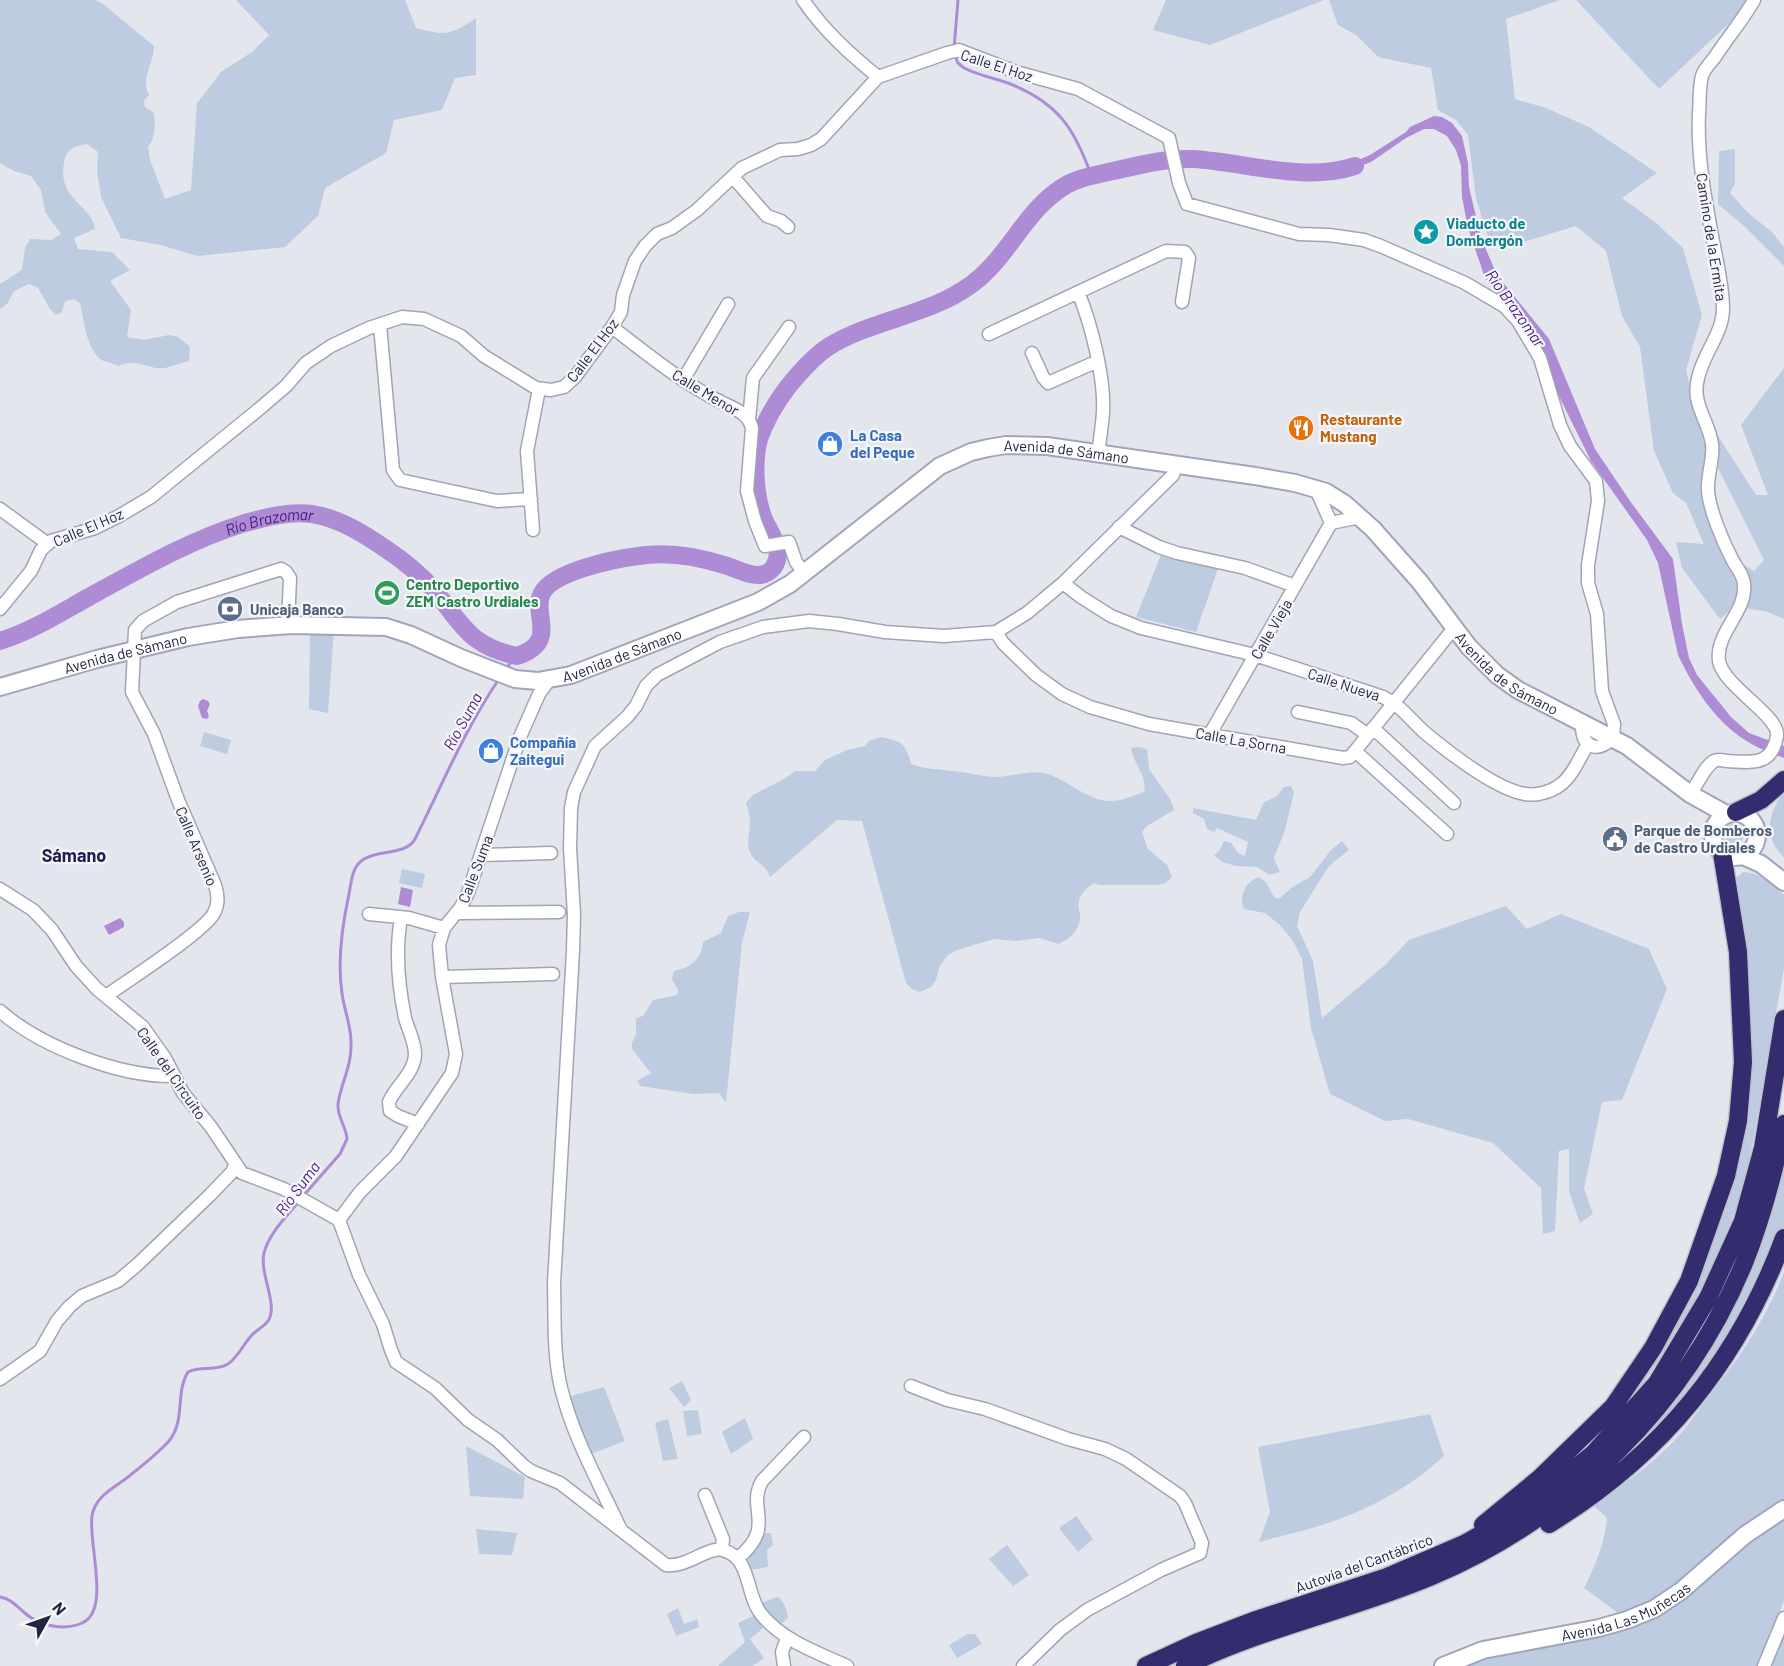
<svg xmlns="http://www.w3.org/2000/svg" width="1784" height="1666" font-family="Barlow,sans-serif">
	<style>
		.green { fill: #bdcce0 }
		.water { fill: #ad8bd5 }
		.lines { fill: none; stroke-linecap: round; stroke-linejoin: round }
		.stream { stroke: #ad8bd5; stroke-width: 3 }
		.river { stroke: #ad8bd5; stroke-width: 18 }
		.street-casing { stroke: #a3a4b3; stroke-width: 15 }
		.secondary-casing { stroke: #a2a4bb; stroke-width: 20 }
		.highway-casing { stroke: #c2c1ca; stroke-width: 21 }
		.street { stroke: #fff; stroke-width: 12 }
		.secondary { stroke: #fff; stroke-width: 16 }
		.highway { stroke: #332d6f; stroke-width: 18 }
		.labels { text-anchor: middle; dominant-baseline: central; stroke-width: 4.5; stroke-linejoin: round; paint-order: stroke }
		.street-label { font-size: 15px; fill: #242341; stroke: #f5f6fa }
		.culture-label { font-size: 15px; font-weight: bold; fill: #0d838f; stroke: #f5f6fa; text-anchor: start }
		.food-label { font-size: 15px; font-weight: bold; fill: #c56008; stroke: #f5f6fa; text-anchor: start }
		.shop-label { font-size: 15px; font-weight: bold; fill: #366cbe; stroke: #f5f6fa; text-anchor: start }
		.leisure-label { font-size: 15px; font-weight: bold; fill: #27864d; stroke: #f5f6fa; text-anchor: start }
		.service-label { font-size: 15px; font-weight: bold; fill: #4e5e75; stroke: #f5f6fa; text-anchor: start }
		.water-label { font-size: 16px; font-style: italic; fill: #4a1981; stroke: #f5f6fa }
		.quarter-label { font-size: 18px; font-weight: bold; fill: #211d55; stroke: #f5f6fa }
	</style>
	<rect width="100%" height="100%" fill="#e4e6ee"/>
	<path class="green" d="M0 0H95L103 4 154 46C154 63 140 79 149 95L144 101 145 107 154 113C155 126 156 137 148 147L150 160 165 199 191 190 197 103 221 72 252 52 269 35 236 0H405L416 28C445 36 451 35 476 18V75L455 78 442 110 394 120 386 153 325 188 318 216 285 247 198 256 160 245 121 238 101 197 97 171 98 152 87 144C75 146 66 149 64 163 57 200 92 205 95 229L74 238 78 249 112 252 130 270 110 281 131 310 127 337 144 340 169 335 178 337 190 347 189 361C179 363 166 370 156 368 140 365 136 359 118 366 113 363 104 362 100 359 86 347 84 320 80 303L74 299 65 301 62 312 56 315 50 309 38 288 29 284 14 291 7 304 0 309V284L22 270 25 248 30 239 51 240 61 234 45 212 41 190 31 176 14 171 0 163Z
		M1166 0H1324L1210 45 1153 30Z
		M1329 0H1560L1506 19 1515 99 1546 108 1589 127 1657 173 1622 198 1656 223 1683 248 1702 315 1686 370 1694 406 1707 447 1702 492 1725 553 1754 571 1764 560 1717 466 1714 430 1756 495H1768L1741 425 1784 368V619L1768 612 1735 606 1720 619 1682 568 1676 542 1704 544 1686 503 1673 493 1654 451 1640 347 1622 316 1606 251 1576 226 1500 249 1487 234 1476 198 1468 135 1456 120 1438 110 1431 68 1378 57 1356 35 1338 25Z
		M1576 0H1754L1659 89Z
		M1735 149V183L1730 193 1748 213 1772 232 1784 247V266L1744 226 1718 204 1719 151Z
		M1161 555 1218 569 1196 632 1136 617Z
		M310 630H334L328 713 309 709Z
		M204 732 231 740 227 754 200 746Z
		M881 737C901 741 906 743 911 764 925 769 937 769 952 771 967 772 981 777 998 777 1014 776 1028 770 1044 773 1063 777 1087 800 1108 801 1120 802 1132 796 1144 792 1148 777 1133 763 1131 748L1138 747 1147 749 1149 769 1170 799 1174 810 1147 826 1142 832 1148 849 1167 865 1172 877 1165 883 1157 885H1100L1094 883C1088 887 1081 893 1079 900 1077 907 1081 913 1080 919 1079 931 1069 939 1059 944L1039 938 1016 941 994 939 957 950 948 955 940 965 936 980 931 987 920 992 912 989 906 983 862 821 837 820 770 877C766 863 754 864 750 852 746 842 750 832 750 822 750 816 748 809 746 803L753 795 786 778 795 771H815L825 760 847 750 865 746 869 741Z
		M1291 786 1294 792 1285 830 1274 858 1280 872 1269 875 1257 867 1236 866 1222 862 1214 855 1219 851 1224 841 1231 843 1238 853 1245 856 1248 842 1217 828 1214 832 1207 829 1204 819 1193 813V808L1256 820 1264 802 1276 797 1284 787Z
		M1784 792V857C1763 839 1768 812 1784 792Z
		M1724 834a10 10 0 1 1 20 0a10 10 0 1 1-20 0Z
		M1342 841 1349 850 1329 866 1300 912 1297 926 1313 961 1322 1018 1385 965 1409 940 1506 906 1527 929 1561 914 1649 949 1667 989 1622 1100 1602 1102 1584 1189 1593 1214 1580 1223 1569 1191V1149L1559 1151 1555 1231 1543 1234 1541 1188 1493 1143 1408 1119 1385 1121 1330 1094 1311 1028 1302 959 1293 941 1280 925 1265 913 1244 909C1238 896 1246 881 1259 877L1266 882 1274 897 1279 899 1291 888 1310 877 1331 850Z
		M402 869 425 874 422 888 399 883Z
		M1743 872C1760 872 1772 885 1784 895V969L1748 1168 1736 1209 1717 1259 1693 1305 1674 1336 1642 1385 1597 1436 1594 1432 1684 1304 1714 1240 1736 1157 1735 879Z
		M739 912H750L742 943 726 1103 719 1093 693 1094 641 1086 637 1081 651 1073 632 1049V1043L636 1034V1018L643 1016 653 1000 677 995 678 990 672 979 674 971C691 968 702 958 703 942L721 933 728 916Z
		M1784 1167V1231L1751 1303 1696 1389 1618 1465C1641 1438 1666 1412 1686 1384 1735 1317 1764 1247 1784 1167Z
		M1784 1272V1499L1739 1533 1698 1570 1648 1603 1618 1613 1584 1588C1595 1567 1605 1542 1607 1518L1593 1505C1621 1487 1648 1467 1672 1443 1685 1430 1695 1415 1706 1400 1738 1360 1766 1319 1784 1272Z
		M682 1381 691 1400 684 1407 669 1388Z
		M604 1387 625 1441 591 1454 567 1397Z
		M698 1410 702 1434 687 1436 683 1411Z
		M1430 1414 1444 1456C1414 1484 1374 1507 1334 1521 1310 1530 1284 1535 1259 1542L1270 1512 1258 1447Z
		M745 1418 753 1439 731 1454 722 1432Z
		M668 1419 678 1459 663 1461 655 1423Z
		M466 1446 525 1477 523 1499 470 1496Z
		M1076 1516 1093 1539 1078 1552 1059 1528Z
		M1784 1518V1601L1758 1666H1463L1505 1653 1588 1639 1641 1623 1666 1612 1734 1554Z
		M476 1529 517 1533 512 1555 479 1554Z
		M764 1533H771L773 1545 767 1550 768 1567 750 1570 746 1565 750 1552Z
		M1007 1545 1029 1575 1013 1586 989 1559Z
		M778 1597C785 1603 787 1609 788 1618L782 1623 786 1633 758 1604Z
		M678 1608 684 1624 697 1619 699 1627 676 1636 667 1614Z
		M753 1616 763 1628 750 1639 764 1658 753 1666H718L745 1642 738 1623Z
		M1784 1632V1666H1770Z
		M968 1634H975L982 1644 957 1658 949 1645Z"/>
	<path class="water" d="M1434 116 1442 117 1452 123 1462 136 1468 163 1469 187 1481 238 1497 275 1549 339 1595 449 1630 501 1673 559 1682 624 1689 658 1697 675 1731 717 1749 733 1784 746V758C1771 753 1757 748 1745 740 1715 721 1693 687 1678 655L1658 563 1647 540 1591 461 1553 384 1503 300 1485 278 1468 228 1462 197 1461 166 1456 150 1447 136 1434 129H1424L1406 138 1371 162 1350 170 1333 171 1370 155 1406 132 1410 127Z
		M203 699 208 701 210 704 207 711 209 716 207 719 202 718 198 706 200 701Z
		M401 887 413 890 410 907 398 904Z
		M120 918 124 922V927L109 935 104 926Z"/>
	<g class="lines">
		<path class="stream" d="M954 49 958 0
			M955 56 958 63 964 68C978 75 993 78 1008 83 1057 102 1074 127 1091 175
			M507 668 516 655
			M304 1195 340 1154 347 1139C346 1126 337 1117 338 1104 341 1082 352 1067 351 1042 351 1025 344 1010 342 993 337 960 342 926 349 894 351 885 351 875 356 867 367 847 405 858 415 839 442 785 465 729 499 679
			M0 1597C12 1599 17 1607 26 1614 40 1626 65 1631 82 1623 111 1611 88 1543 92 1516 95 1496 114 1488 128 1477 142 1466 157 1454 169 1441 186 1420 175 1392 188 1372 200 1365 215 1372 228 1364 238 1357 243 1345 251 1336 256 1330 264 1327 268 1321 279 1305 259 1274 264 1253 269 1233 287 1216 300 1200"/>
		<path class="river" id="s1" d="M0 641C32 631 60 613 89 597 140 569 190 540 245 523 267 517 290 511 312 514 339 518 364 534 386 549 404 561 420 574 434 590 462 624 469 646 517 656 560 642 531 614 542 593 554 571 615 559 638 556 668 551 696 556 724 565 736 568 745 575 758 575 764 575 769 573 773 568 787 549 767 531 762 514 755 492 753 462 759 439 765 421 775 404 787 388 799 373 812 358 828 347 873 319 929 316 972 284 1010 256 1026 207 1068 184 1083 176 1097 175 1113 171 1140 165 1166 158 1193 159 1246 162 1304 183 1355 166"/>
		<g class="street-casing">
			<path id="street" d="M803 0C824 31 850 54 878 77
				M733 177 767 216 781 221 788 227
				M1078 292C1091 323 1105 378 1103 412 1102 426 1100 440 1098 454
				M380 325 393 470 400 480 497 501 531 499
				M612 327C647 354 681 382 721 402 734 409 748 412 752 428L747 491 755 521 765 546 789 542 796 562 804 573
				M989 334 1166 251 1185 252 1189 258 1182 302
				M1032 353 1043 377 1048 383 1098 361
				M683 380 728 304
				M749 419 753 378 789 327
				M1316 489 1331 523
				M0 509 48 544
				M1331 523 1360 517
				M1119 527 1159 547 1177 553 1245 568 1295 586
				M533 530 527 451 539 389
				M1063 583 1081 597 1111 616 1141 628 1255 655 1383 697C1400 705 1410 719 1424 732 1447 751 1495 789 1525 794 1536 796 1551 792 1560 785 1572 777 1580 757 1588 744
				M0 609 31 571 41 550 51 541 95 528 119 516 151 497 258 410 286 386 306 363 331 346 369 328 402 317 424 319 461 336 484 356 536 388 551 390 564 387 575 377 612 327 621 312 623 295 635 261 645 246 657 234 672 228 697 210 742 168 780 150 798 149 811 145 821 139 878 77 947 53 959 50 1016 72 1078 89 1169 138 1179 183 1187 204 1299 234 1329 235 1364 240 1383 247 1465 283 1504 306 1518 321 1540 358 1560 425 1570 446 1596 481 1598 501 1588 565V583L1597 614 1602 691 1614 724 1613 738C1596 754 1581 747 1582 723
				M996 632 1003 643 1036 675 1062 694 1090 707 1149 724 1343 758 1350 757 1355 751 1454 628
				M1298 712 1351 723 1368 735
				M1373 728 1454 803
				M1210 734 1331 523
				M1355 751 1447 834
				M1690 794C1698 784 1704 767 1714 761 1718 759 1722 760 1727 761 1751 762 1772 767 1777 736 1780 716 1723 686 1719 661 1715 633 1747 612 1744 584 1743 573 1736 568 1732 559 1723 542 1709 509 1708 490 1707 475 1714 459 1712 444 1709 421 1691 404 1698 378 1703 354 1723 333 1723 309 1723 286 1717 263 1713 241 1705 199 1697 156 1699 113 1700 101 1699 87 1702 76 1704 69 1711 62 1715 57 1727 38 1743 20 1754 0
				M481 855 551 853
				M0 889 33 910 52 930 76 966 97 989 143 1027 165 1058 183 1093 211 1127 242 1173 284 1189 339 1220 359 1275 383 1324 391 1350 396 1362 435 1388 468 1420 497 1440 524 1466 531 1471 560 1483 666 1565C686 1568 709 1546 722 1550 752 1557 745 1594 761 1614 783 1641 816 1652 847 1666
				M456 913 559 912
				M369 914 409 918 444 928
				M401 918C395 952 398 984 405 1018 408 1029 415 1042 415 1054 415 1073 394 1088 389 1102 389 1103 390 1110 390 1111L398 1116 418 1124
				M442 977 553 974
				M106 996C127 981 204 932 214 913 219 904 218 894 215 885L178 800 154 734 132 692 135 630 143 621 177 602 281 569 286 572 290 578 288 625
				M0 1011C41 1047 120 1077 174 1076
				M339 1220 360 1192 396 1156 452 1073 456 1054 442 977 439 945 444 928 461 907 468 893 520 737 539 694 549 680
				M0 1379 40 1351 57 1321 70 1306 82 1296 118 1281 138 1264 210 1195 232 1172 235 1165
				M911 1386 947 1400 985 1409 1068 1439 1105 1449 1126 1459 1180 1496 1185 1503 1202 1543 1200 1553 1161 1570 1087 1610 1060 1630 1023 1666
				M705 1495 723 1539 722 1550
				M620 1528C599 1483 573 1437 561 1388 553 1354 555 1318 554 1283L573 951 574 915 570 848 571 808 574 792 595 746 627 717 636 706 646 686 657 675 720 642 763 627 809 621 838 624 885 632 944 636 996 632 1027 613 1063 583 1173 475 1176 464
				M738 1558C777 1526 746 1509 762 1481L804 1437
				M784 1666 782 1652 787 1638
				M1764 1666 1784 1618"/>
		</g>
		<g class="secondary-casing">
			<g id="secondary">
				<path id="s2" d="M0 687 97 659 188 637 238 629 291 625 386 627 411 635 461 658 515 679 538 681 571 675 758 602 790 584 940 466 971 452 988 448 1006 445 1047 446 1255 476 1295 483 1326 492 1345 504 1373 529 1420 582 1469 647 1497 675 1518 690 1627 746 1690 794 1726 814"/>
				<circle cx="1735" cy="835" r="22"/>
				<path d="M1743 856 1761 864 1784 882"/>
				<path id="s3" d="M1443 1666 1483 1650 1599 1628 1627 1620 1654 1609 1681 1591 1745 1535 1784 1509"/>
			</g>
		</g>
		<g class="highway-casing">
			<path id="highway" d="M1736 812 1761 800 1784 780
				M1549 1524C1662 1455 1738 1361 1784 1238
				M1483 1525 1540 1478 1613 1407 1653 1348 1689 1281 1726 1176 1738 1121 1743 1062 1738 952 1722 853
				M1146 1666 1196 1643 1256 1620 1387 1577 1464 1544 1516 1515 1593 1454 1657 1383 1708 1298 1743 1221 1763 1148 1784 1019
				M1185 1666C1264 1627 1352 1610 1432 1576 1571 1517 1686 1404 1744 1263 1762 1218 1774 1172 1784 1124"/>
		</g>
		<use href="#street" class="street"/>
		<use href="#secondary" class="secondary"/>
		<use href="#highway" class="highway"/>
	</g>
	<defs>
		<g id="sight-disc" transform="scale(1.35)"><circle r="9.5" fill="#0f9aa8" stroke="#f5f6fa"/><path d="M0-6L1.8-2.2L6-1.7L2.9 1.2L3.7 5.4L0 3.3L-3.7 5.4L-2.9 1.2L-6-1.7L-1.8-2.2Z" fill="#fff"/></g>
		<g id="restaurant-disc" transform="scale(1.35)"><circle r="9.5" fill="#e8710a" stroke="#f5f6fa"/><path d="M-5-6h1v4h1v-4h1v4h1v-4h1v5L-1.5 .5V6h-2V.5L-5-1ZM5-6V6H3V1.5H1.5Q1.5-4 5-6Z" fill="#fff"/></g>
		<g id="shop-disc" transform="scale(1.35)"><circle r="9.5" fill="#3f7fe0" stroke="#f5f6fa"/><path d="M-5-2.5h2.3a2.7 3.5 0 0 1 5.4 0H5L5.5 6h-11ZM-1.5-2.5h3a1.5 2.3 0 0 0-3 0Z" fill="#fff"/></g>
		<g id="stadium-disc" transform="scale(1.35)"><circle r="9.5" fill="#2e9e5b" stroke="#f5f6fa"/><path d="M0-5a6.5 5 0 1 0 0 10a6.5 5 0 1 0 0-10ZM-3.5-1.8h7v3.6h-7Z" fill="#fff"/></g>
		<g id="bank-disc" transform="scale(1.35)"><circle r="9.5" fill="#5c6f8a" stroke="#f5f6fa"/><path d="M-6-4H6V4H-6ZM0-2.3a2.3 2.3 0 1 0 0 4.6a2.3 2.3 0 1 0 0-4.6Z" fill="#fff"/></g>
		<g id="civic-disc" transform="scale(1.35)"><circle r="9.5" fill="#5c6f8a" stroke="#f5f6fa"/><path d="M-.6-6.5H3V-4.5H.6V-3L4-1V1h2V6H-6V1h2V-1L-.6-3ZM-1.2 2.5V6h2.4V2.5Z" fill="#fff"/></g>
	</defs>
	<g fill-rule="evenodd">
		<use href="#sight-disc" x="1426" y="232"/>
		<use href="#restaurant-disc" x="1301" y="428"/>
		<use href="#shop-disc" x="830" y="444"/>
		<use href="#stadium-disc" x="387" y="593"/>
		<use href="#bank-disc" x="230" y="609"/>
		<use href="#shop-disc" x="491" y="751"/>
		<use href="#civic-disc" x="1615" y="839"/>
	</g>
	<g class="labels">
		<g class="street-label">
			<text transform="translate(997 65) rotate(18)">Calle El Hoz</text>
			<text transform="translate(1712 237) rotate(81)">Camino de la Ermita</text>
			<text transform="translate(592 350) rotate(-53)">Calle El Hoz</text>
			<text transform="translate(706 392) rotate(31)">Calle Menor</text>
			<text stroke="none"><textPath href="#s2" startOffset="1148">Avenida de Sámano</textPath></text>
			<text transform="translate(88 527) rotate(-23)">Calle El Hoz</text>
			<text transform="translate(1271 629) rotate(-60)">Calle Vieja</text>
			<text stroke="none"><textPath href="#s2" startOffset="130">Avenida de Sámano</textPath></text>
			<text stroke="none"><textPath href="#s2" startOffset="644">Avenida de Sámano</textPath></text>
			<text stroke="none"><textPath href="#s2" startOffset="1670">Avenida de Sámano</textPath></text>
			<text transform="translate(1344 684) rotate(18)">Calle Nueva</text>
			<text transform="translate(1241 740) rotate(10)">Calle La Sorna</text>
			<text transform="translate(197 846) rotate(67)">Calle Arsenio</text>
			<text transform="translate(475 869) rotate(-69)">Calle Suma</text>
			<text transform="translate(172 1073) rotate(55)">Calle del Circuito</text>
			<text transform="translate(1364 1563) rotate(-20)">Autovía del Cantábrico</text>
			<text stroke="none"><textPath href="#s3" startOffset="192">Avenida Las Muñecas</textPath></text>
		</g>
		<g class="culture-label">
			<text x="1446" y="223">Viaducto de<tspan x="1446" dy="17">Dombergón</tspan></text>
		</g>
		<g class="food-label">
			<text x="1320" y="419">Restaurante<tspan x="1320" dy="17">Mustang</tspan></text>
		</g>
		<g class="shop-label">
			<text x="850" y="435">La Casa<tspan x="850" dy="17">del Peque</tspan></text>
			<text x="510" y="742">Compañía<tspan x="510" dy="17">Zaitegui</tspan></text>
		</g>
		<g class="leisure-label">
			<text x="406" y="584">Centro Deportivo<tspan x="406" dy="17">ZEM Castro Urdiales</tspan></text>
		</g>
		<g class="service-label">
			<text x="250" y="609">Unicaja Banco</text>
			<text x="1634" y="830">Parque de Bomberos<tspan x="1634" dy="17">de Castro Urdiales</tspan></text>
		</g>
		<g class="water-label">
			<text transform="translate(1516 308) rotate(55)">Río Brazomar</text>
			<text stroke="none"><textPath href="#s1" startOffset="297">Río Brazomar</textPath></text>
			<text transform="translate(462 721) rotate(-61)">Río Suma</text>
			<text transform="translate(297 1188) rotate(-53)">Río Suma</text>
		</g>
		<g class="quarter-label">
			<text x="74" y="855">Sámano</text>
		</g>
	</g>
	<g transform="translate(48 1618) rotate(50)" stroke="#f5f6fa" stroke-width="4.5" paint-order="stroke">
	<path d="M0-4.5L10 22L0 15L-10 22Z" fill="#242341"/>
	<text y="-9" font-size="16" font-weight="bold" text-anchor="middle" fill="#242341">N</text>
	</g>
</svg>
